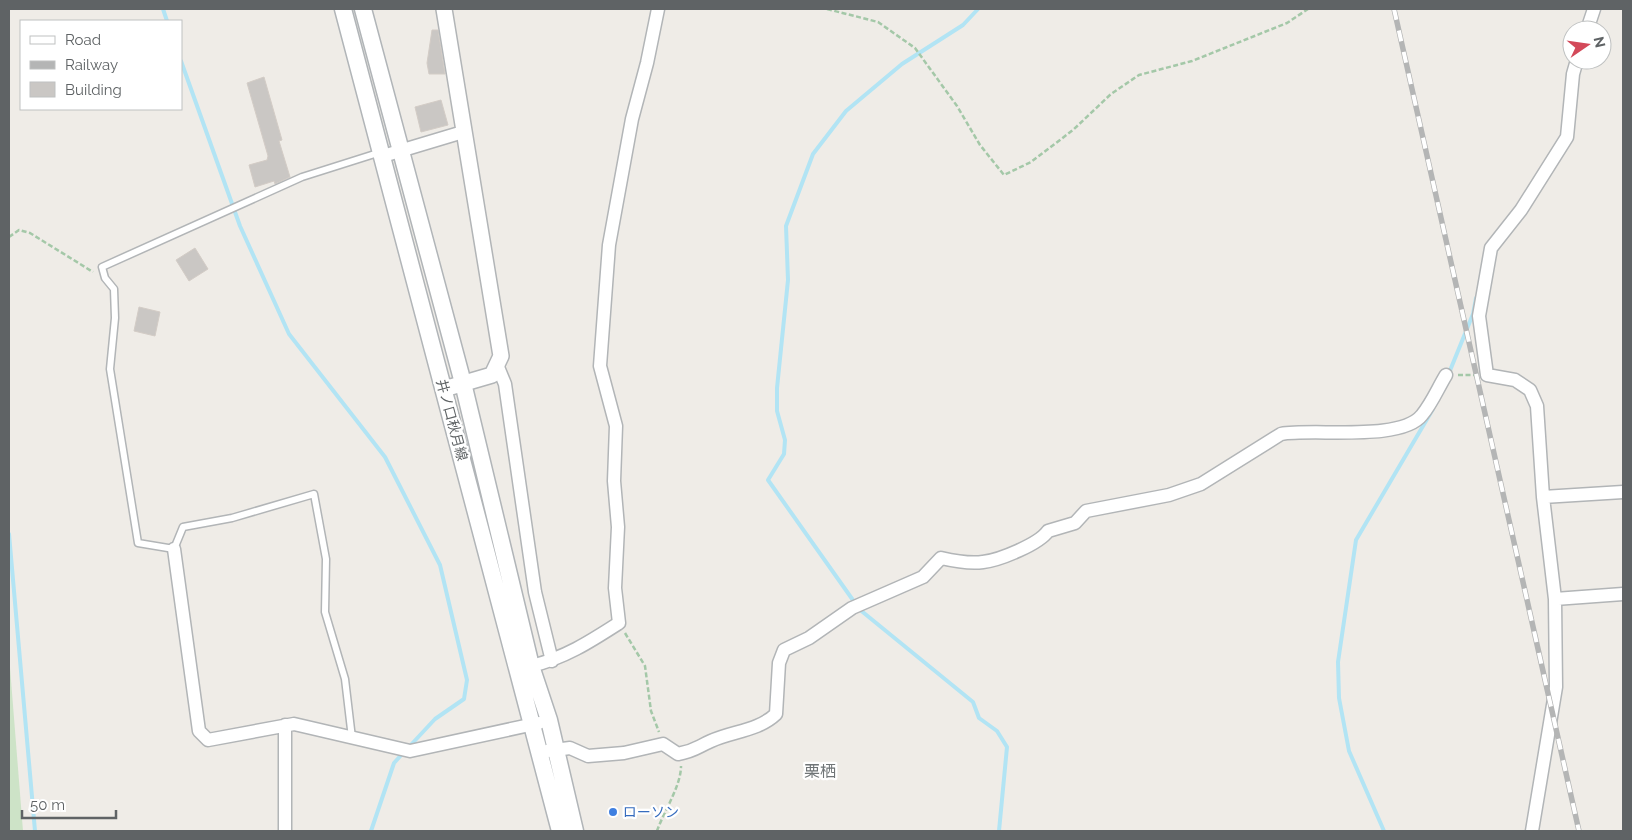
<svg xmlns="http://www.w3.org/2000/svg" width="1632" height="840" font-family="Raleway,'Noto Sans JP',sans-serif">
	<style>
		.green { fill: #cde3c7 }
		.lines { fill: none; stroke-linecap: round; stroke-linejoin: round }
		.stream { stroke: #b2e4f4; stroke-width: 4 }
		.building { fill: #cac7c4; stroke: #d3ccc6 }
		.service-casing { stroke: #b2b5b7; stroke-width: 9 }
		.minor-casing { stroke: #b2b5b7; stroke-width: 15 }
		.tertiary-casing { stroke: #b2b5b7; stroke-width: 18 }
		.secondary-casing { stroke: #b1b5b8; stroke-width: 19 }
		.path { stroke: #a4c8a8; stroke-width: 2.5; stroke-dasharray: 5 2.5; stroke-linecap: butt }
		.service { stroke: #fff; stroke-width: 6 }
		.minor { stroke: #fff; stroke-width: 12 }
		.tertiary { stroke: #fff; stroke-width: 15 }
		.secondary { stroke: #fff; stroke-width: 16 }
		.rail-casing { stroke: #b4b5b5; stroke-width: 5.5 }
		.rail { stroke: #fff; stroke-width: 4; stroke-dasharray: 11; stroke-linecap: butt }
		.shop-dot { fill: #3f7fe0; stroke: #fff; stroke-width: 2 }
		.labels { text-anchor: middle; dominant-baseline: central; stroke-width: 4.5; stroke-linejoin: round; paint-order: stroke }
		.street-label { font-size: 14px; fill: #5f6365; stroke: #fff }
		.shop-label { font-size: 14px; fill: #366cbe; stroke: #fff; text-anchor: start }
		.quarter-label { font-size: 16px; fill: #707577; stroke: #fff }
	</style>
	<rect width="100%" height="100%" fill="#efece7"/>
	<path class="green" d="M9 655 23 831H9Z"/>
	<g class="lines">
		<path class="stream" d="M163 9 167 21
			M181 61 240 226 289 334 385 457 440 565 467 680 464 699 435 719 408 748
			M1449 373 1473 314 1476 298
			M9 534 35 831
			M855 603 768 480 784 454 785 440 777 411V388L788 280 786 226 813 154 846 111 902 64 963 25 978 9
			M859 609 973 702 979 718 997 731 1007 747 999 831
			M371 831 394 763 403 753
			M1384 831 1349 751 1339 698 1338 662 1356 540 1433 409"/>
	</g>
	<path class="building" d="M432 30H438L445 74H429L427 63Z
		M264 77 282 140 279 141 290 177 275 184 274 181 255 187 249 165 267 160 268 156 247 83Z
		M441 100 448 125 421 132 415 107Z
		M195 248 208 269 189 281 176 260Z
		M139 307 160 312 155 336 134 331Z"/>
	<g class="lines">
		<g class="service-casing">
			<path id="service" d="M352 738 345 679 325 612 326 559 314 494 232 518 183 527 174 549 138 543 110 369 115 318 114 289 105 278 102 267 302 177 381 152"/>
		</g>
		<g class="minor-casing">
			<path id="minor" d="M1587 30 1594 9
				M383 156 463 132
				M498 367 505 384 535 592 552 661
				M1543 497 1623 492
				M174 549 199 731 208 740 294 724 410 751 539 723
				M1555 599 1623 594
				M531 666C565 658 591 641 619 623L615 588 618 527 614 481 616 426 600 366 609 245 632 119 647 63 658 9
				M285 725V831
				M547 751 570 748 588 756 624 753 663 744 678 754C695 751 697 747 711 741 733 731 758 731 776 714L779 663 784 650 809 638 852 608 923 577 941 558C954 561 969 564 983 562 1000 560 1039 544 1048 531L1075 523 1086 511 1169 495 1201 484 1281 434C1313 428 1401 442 1422 415 1432 403 1438 388 1446 375
				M1532 831 1556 687 1555 599 1543 497 1537 406 1530 390 1515 380 1487 375 1479 316 1491 248 1521 210 1567 137 1573 74 1577 60"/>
		</g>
		<g class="tertiary-casing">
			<path id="tertiary" d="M444 9 501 356 492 375 444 389"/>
		</g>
		<g class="secondary-casing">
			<path id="secondary" d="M343 9 560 831
				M363 9 463 383 531 666 549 720 575 831"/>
		</g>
		<path class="path" d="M827 9 878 22 915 48 957 106 980 145 1004 175 1031 162 1073 130 1111 94 1139 75 1192 61 1287 23 1308 9
			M9 237 19 230 30 233 93 272
			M1458 375H1475
			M625 633 645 666 651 711 659 732
			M657 831C664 811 681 786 681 766"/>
		<use href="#service" class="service"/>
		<use href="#minor" class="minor"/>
		<use href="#tertiary" class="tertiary"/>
		<use href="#secondary" class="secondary"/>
		<g class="rail-casing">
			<path id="rail" d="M1394 9 1579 831"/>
		</g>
		<use href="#rail" class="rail"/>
	</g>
	<circle class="shop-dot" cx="613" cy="812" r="5"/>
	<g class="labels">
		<g class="street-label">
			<text transform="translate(452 420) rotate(75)">井ノ口秋月線</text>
		</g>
		<g class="shop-label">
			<text x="623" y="812">ローソン</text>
		</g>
		<g class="quarter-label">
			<text x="820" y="771">栗栖</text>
		</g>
	</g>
	<rect width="1632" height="840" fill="none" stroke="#5f6365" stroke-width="20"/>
	<rect x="20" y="20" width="162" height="90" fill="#ffffff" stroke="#bfc1c1"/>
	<rect x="30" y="36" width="25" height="8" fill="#ffffff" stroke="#bfc1c1"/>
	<text x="65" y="45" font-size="15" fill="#5f6365">Road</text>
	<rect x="30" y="61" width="25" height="8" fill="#b4b5b5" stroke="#bfc1c1"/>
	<text x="65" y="70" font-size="15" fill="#5f6365">Railway</text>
	<rect x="30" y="82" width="25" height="15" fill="#cac7c4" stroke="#bfc1c1"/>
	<text x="65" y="95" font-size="15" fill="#5f6365">Building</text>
	<g transform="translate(1587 45) rotate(77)"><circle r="24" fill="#ffffff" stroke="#bfc1c1"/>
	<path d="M0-4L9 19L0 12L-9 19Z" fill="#d34959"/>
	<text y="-8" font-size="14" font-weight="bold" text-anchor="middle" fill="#5f6365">N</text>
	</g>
	<path d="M22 810v8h94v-8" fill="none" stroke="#5f6365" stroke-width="2.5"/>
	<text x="30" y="810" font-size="15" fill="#5f6365" stroke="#ffffff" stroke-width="4" paint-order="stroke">50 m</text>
</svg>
